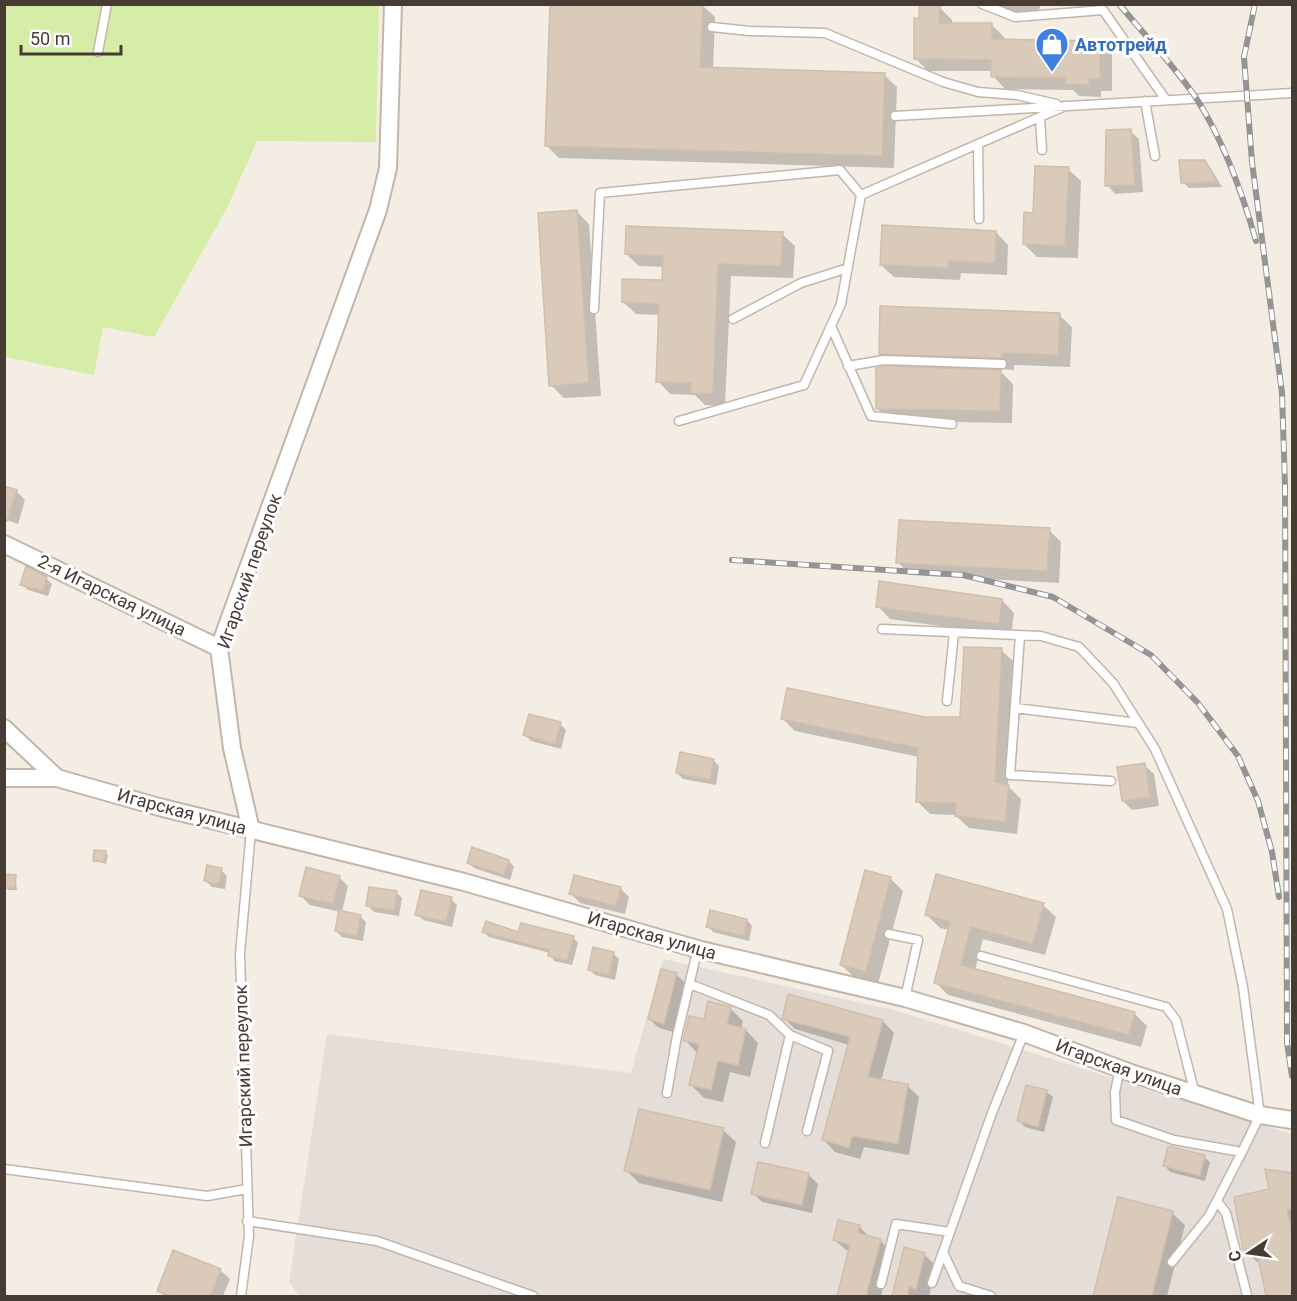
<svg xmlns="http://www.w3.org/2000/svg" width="1297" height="1301" font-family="Roboto,sans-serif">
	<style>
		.industrial { fill: #e5ded8 }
		.green { fill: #d5eda6 }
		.shadow { fill: #0003 }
		.building { fill: #d9caba; stroke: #d2beaa; stroke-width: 1.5 }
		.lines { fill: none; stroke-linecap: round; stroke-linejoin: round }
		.lane-casing { stroke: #c3b6a8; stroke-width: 11 }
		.street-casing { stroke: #c3b6a8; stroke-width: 20 }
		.lane { stroke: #fff; stroke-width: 8 }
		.street { stroke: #fff; stroke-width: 16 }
		.rail-casing { stroke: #949494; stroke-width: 6 }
		.rail { stroke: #fff; stroke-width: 4; stroke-dasharray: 11; stroke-linecap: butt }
		.labels { text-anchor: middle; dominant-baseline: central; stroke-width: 6; stroke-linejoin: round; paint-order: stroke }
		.shop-label { font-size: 18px; font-weight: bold; fill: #366cbe; stroke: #fff; text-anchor: start }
		.street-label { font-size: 18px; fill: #463c33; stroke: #fff }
	</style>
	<rect width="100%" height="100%" fill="#f4ede3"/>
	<path class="industrial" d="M663 959 898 1011 1292 1134V1296H300L289 1282 327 1034 631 1073Z"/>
	<path class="green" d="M4 5H379L376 142 257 141 227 208 154 337 103 327 94 375 5 357Z"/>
	<path class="shadow" d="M997 4H1042L1032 22Z
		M702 5 715 17 713 69 884 75 897 87 894 168 559 158 546 145Z
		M939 7 952 20V24L992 25 1004 37V41L1100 42 1112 55V91H1101V97L1079 96 1073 90 1005 89 993 76V71H928L915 58 920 20Z
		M1130 131 1139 139 1143 192 1115 194 1107 185 1105 157H1109Z
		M1204 161 1210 167 1222 187 1189 188 1183 182Z
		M1068 169 1081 181 1078 258 1037 257 1024 244 1034 214Z
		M577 212 589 224 601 396 564 398 551 385Z
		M996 232 1008 245 1007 275 961 273 960 280 894 277 881 265Z
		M782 234 795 246 793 278 731 276 725 406 705 405 695 395 670 394 658 381 660 315 636 314 623 302 663 282 664 267 639 266 626 254Z
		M1059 315 1072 327 1070 367 1014 365V370L998 369 1013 384 1012 423 890 421 877 408 930 370V367L893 366 880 354Z
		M16 491 25 500 18 524 4 519Z
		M1049 530 1061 542 1059 583 910 575 898 562Z
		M46 578 52 584 48 596 28 590 22 584Z
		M1002 600 1014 613 1011 636 890 619 878 606Z
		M1001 650 1014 662 1008 786 1021 799 1017 834 969 828 955 815 930 814 917 801 919 757 795 731 782 718H962Z
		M560 724 566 730 561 749 531 741 525 735Z
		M713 760 719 766 716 785 683 779 677 773Z
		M1144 765 1154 774 1159 806 1132 810 1123 801Z
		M105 853 108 855 106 864 95 860Z
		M509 861 514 867 510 880 474 868 468 862Z
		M221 870 227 876 225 889 212 887 206 881Z
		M15 876 17 890H8L6 887Z
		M339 877 348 886 342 912 360 916 366 922 363 941 342 937 336 931 340 912 310 905 301 896Z
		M890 878 903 891 878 984 854 977 841 965Z
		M620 888 629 897 625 914 580 903 571 894Z
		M396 892 402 898 399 916 374 912 368 906Z
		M451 899 457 905 452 927 423 920 417 914Z
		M1043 905 1056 917 1045 955 983 939 975 970 1134 1013 1147 1026 1141 1047 948 995 936 983 950 930 940 928 927 915Z
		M747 920 752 926 749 941 713 932 708 926Z
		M484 932 573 937 578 943 572 965 554 961 550 953 489 937Z
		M613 953 619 959 615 980 595 975 589 969Z
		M676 974 686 984 673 1032 659 1028 649 1019Z
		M730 1008 743 1021 741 1029 746 1030 758 1043 750 1077 730 1072 723 1102 704 1098 691 1085 698 1054 685 1040 705 1021Z
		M783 1017 883 1021 894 1033 881 1081 908 1086 919 1097 909 1155 864 1147 860 1159 835 1152 824 1140 849 1045 795 1029Z
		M1047 1092 1053 1097 1044 1132 1025 1127 1019 1121Z
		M723 1130 736 1142 722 1202 639 1183 626 1170Z
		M1204 1157 1210 1162 1205 1181 1170 1172 1165 1166Z
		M808 1174 818 1184 812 1213 762 1202 753 1193Z
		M1292 1175V1296H1268L1260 1262H1257L1244 1250 1271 1190Z
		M1119 1199 1172 1213 1185 1225 1167 1296H1095Z
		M859 1226 870 1238 880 1240 892 1252 881 1296H839L849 1252 834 1240Z
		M905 1249 924 1254 936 1266 929 1296H893Z
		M220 1270 230 1279 223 1296H164L159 1291Z"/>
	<path class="building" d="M550 4H703L700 67 885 73 882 156 545 146Z
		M919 5H940L939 23H992V39L1100 41V79H1089V85L1065 84V78L991 77V60L914 59V18L919 19Z
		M1131 129 1135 185 1105 186 1106 130Z
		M1179 160H1205L1217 182 1181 183Z
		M1035 166 1069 167 1065 246 1023 244 1024 212 1033 213Z
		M577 210 589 383 549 386 538 213Z
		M882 225 996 231 995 263 949 261 948 268 880 265Z
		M626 226 783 232 781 266 718 264 713 394 690 393 691 383 656 382 659 304 622 302V279L662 280 663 256 625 254Z
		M880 306 1060 313 1058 355 1002 353V358L879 354Z
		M884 366 1001 370 1000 411 876 409V368Z
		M4 486 17 490 7 521H4Z
		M899 520 1050 528 1047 571 896 563Z
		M26 566 47 577 43 591 20 585Z
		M879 581 1002 599 999 624 876 607Z
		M964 647 1002 648 995 782 1009 785 1005 822 955 816 956 803 916 802 918 748 781 719 787 688 925 717H960Z
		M529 714 561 722 555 744 523 735Z
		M680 752 714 759 710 780 676 773Z
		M1145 763 1150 797 1122 801 1117 767Z
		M472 847 509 860 504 875 467 863Z
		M94 850 106 851 104 862 93 861Z
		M207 865 222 868 219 884 204 881Z
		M306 867 340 876 333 904 299 896Z
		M865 870 891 877 866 972 840 965Z
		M4 874 16 875 15 888H4Z
		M936 874 1044 903 1033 944 971 927 961 965 1135 1012 1129 1035 934 983 950 922 925 915Z
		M574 875 621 887 616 906 569 894Z
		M369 887 397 891 394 911 366 906Z
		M421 890 452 897 446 922 415 915Z
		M339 910 361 915 357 936 335 931Z
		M710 910 747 919 744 936 706 927Z
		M486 921 518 932 521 923 574 936 567 961 548 956 549 950 482 932Z
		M593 947 614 952 609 975 588 970Z
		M661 969 677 973 664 1024 648 1019Z
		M788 994 883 1020 868 1077 908 1084 898 1144 852 1136 849 1148 822 1140 850 1037 782 1019Z
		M708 1001 731 1007 727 1024 746 1029 738 1065 718 1061 711 1090 689 1085 699 1044 683 1041 689 1016 704 1019Z
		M1026 1085 1047 1090 1038 1127 1017 1121Z
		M639 1109 724 1128 710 1190 624 1171Z
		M1168 1146 1205 1155 1200 1176 1163 1166Z
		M758 1162 809 1173 802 1205 751 1194Z
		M1265 1169 1293 1173V1209L1287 1210 1293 1236V1296H1266L1256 1248 1243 1250 1234 1197 1269 1189Z
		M1118 1197 1173 1211 1152 1296H1093Z
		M838 1220 860 1225 858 1233 881 1239 866 1296H837L850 1245 833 1240Z
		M904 1247 925 1253 916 1289 909 1287 908 1296H892Z
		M173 1250 221 1269 211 1296H170L157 1291Z"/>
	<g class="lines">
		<g class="lane-casing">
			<path id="lane" d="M982 4 1015 17 1103 10 1166 100
				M712 27 750 31 825 33 943 82 978 92 1017 95 1056 104
				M98 52 107 4
				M1145 101 1155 156
				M895 116 1292 93
				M1040 117 1042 150
				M978 144 979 219
				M594 309 600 193 840 170 861 195
				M733 319 801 283 848 268
				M831 326 871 416 952 424
				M848 366 884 360 1002 364
				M679 421 804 385 841 304 861 195 1065 106
				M882 629 1041 636 1079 647 1113 683 1155 749 1227 909 1243 987 1260 1115 1242 1152 1174 1140 1116 1120 1115 1092 1120 1068
				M1020 636 1010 775 1111 781
				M947 701 954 633
				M1015 708 1138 723
				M889 934 918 940 905 998
				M981 956 1166 1007 1176 1020 1195 1094
				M690 984 769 1015 790 1035 765 1143
				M790 1035 828 1051 807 1131
				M667 1093 677 1036 695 960 701 950
				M4 1169 207 1196 247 1189
				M1217 1201 1226 1213 1247 1295
				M247 1221 377 1241 533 1296
				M943 1252 959 1286 991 1296
				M1172 1262 1209 1216 1242 1152
				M932 1283 992 1113 1024 1033
				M881 1284 896 1224 950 1232
				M241 1296 249 1236 240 954 251 830"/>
		</g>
		<g class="street-casing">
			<path id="street" d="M4 544 219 648
				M4 728 57 778
				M4 778H57L159 807 464 882 701 950 905 998 1024 1033 1131 1073 1260 1115 1292 1120
				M251 830 232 748 219 648 378 210 388 168 393 4"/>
		</g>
		<use href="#lane" class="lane"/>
		<use href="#street" class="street"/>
		<g class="rail-casing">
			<path id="rail" d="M1119 4C1145 36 1176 67 1198 101 1225 144 1242 192 1256 241
				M1255 4 1244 57 1252 162 1282 393 1285 486 1287 1043 1292 1076
				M732 560 963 575 1053 597 1151 655 1198 703 1238 756 1258 801 1272 852 1279 897"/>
		</g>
		<use href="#rail" class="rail"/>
	</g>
	<defs>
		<g id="shop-pin" transform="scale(1.725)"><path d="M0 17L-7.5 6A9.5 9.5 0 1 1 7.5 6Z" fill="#3f7fe0" stroke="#fff"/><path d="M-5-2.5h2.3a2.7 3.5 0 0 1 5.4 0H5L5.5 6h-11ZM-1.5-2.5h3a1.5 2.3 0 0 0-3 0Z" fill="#fff"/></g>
	</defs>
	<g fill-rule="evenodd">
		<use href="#shop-pin" x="1052" y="44"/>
	</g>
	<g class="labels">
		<g class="shop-label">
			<text x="1075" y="44">Автотрейд</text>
		</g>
		<g class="street-label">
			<text transform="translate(249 571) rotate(-71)">Игарский переулок</text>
			<text transform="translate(112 595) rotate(26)">2-я Игарская улица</text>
			<text transform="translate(182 811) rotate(15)">Игарская улица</text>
			<text transform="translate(652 935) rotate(16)">Игарская улица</text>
			<text transform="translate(243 1066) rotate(-92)">Игарский переулок</text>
			<text transform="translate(1119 1067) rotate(20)">Игарская улица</text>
		</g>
	</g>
	<rect width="1297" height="1301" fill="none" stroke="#463c33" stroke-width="12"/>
	<g transform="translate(1249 1253) rotate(257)" stroke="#ffffff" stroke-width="4.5" paint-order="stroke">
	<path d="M0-4.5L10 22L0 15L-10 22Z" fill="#463c33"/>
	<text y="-9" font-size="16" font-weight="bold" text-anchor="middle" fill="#463c33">С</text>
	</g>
	<path d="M21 45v9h100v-9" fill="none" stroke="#463c33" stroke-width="3"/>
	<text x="30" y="45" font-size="18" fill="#463c33" stroke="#ffffff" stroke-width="4.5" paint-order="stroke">50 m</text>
</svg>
